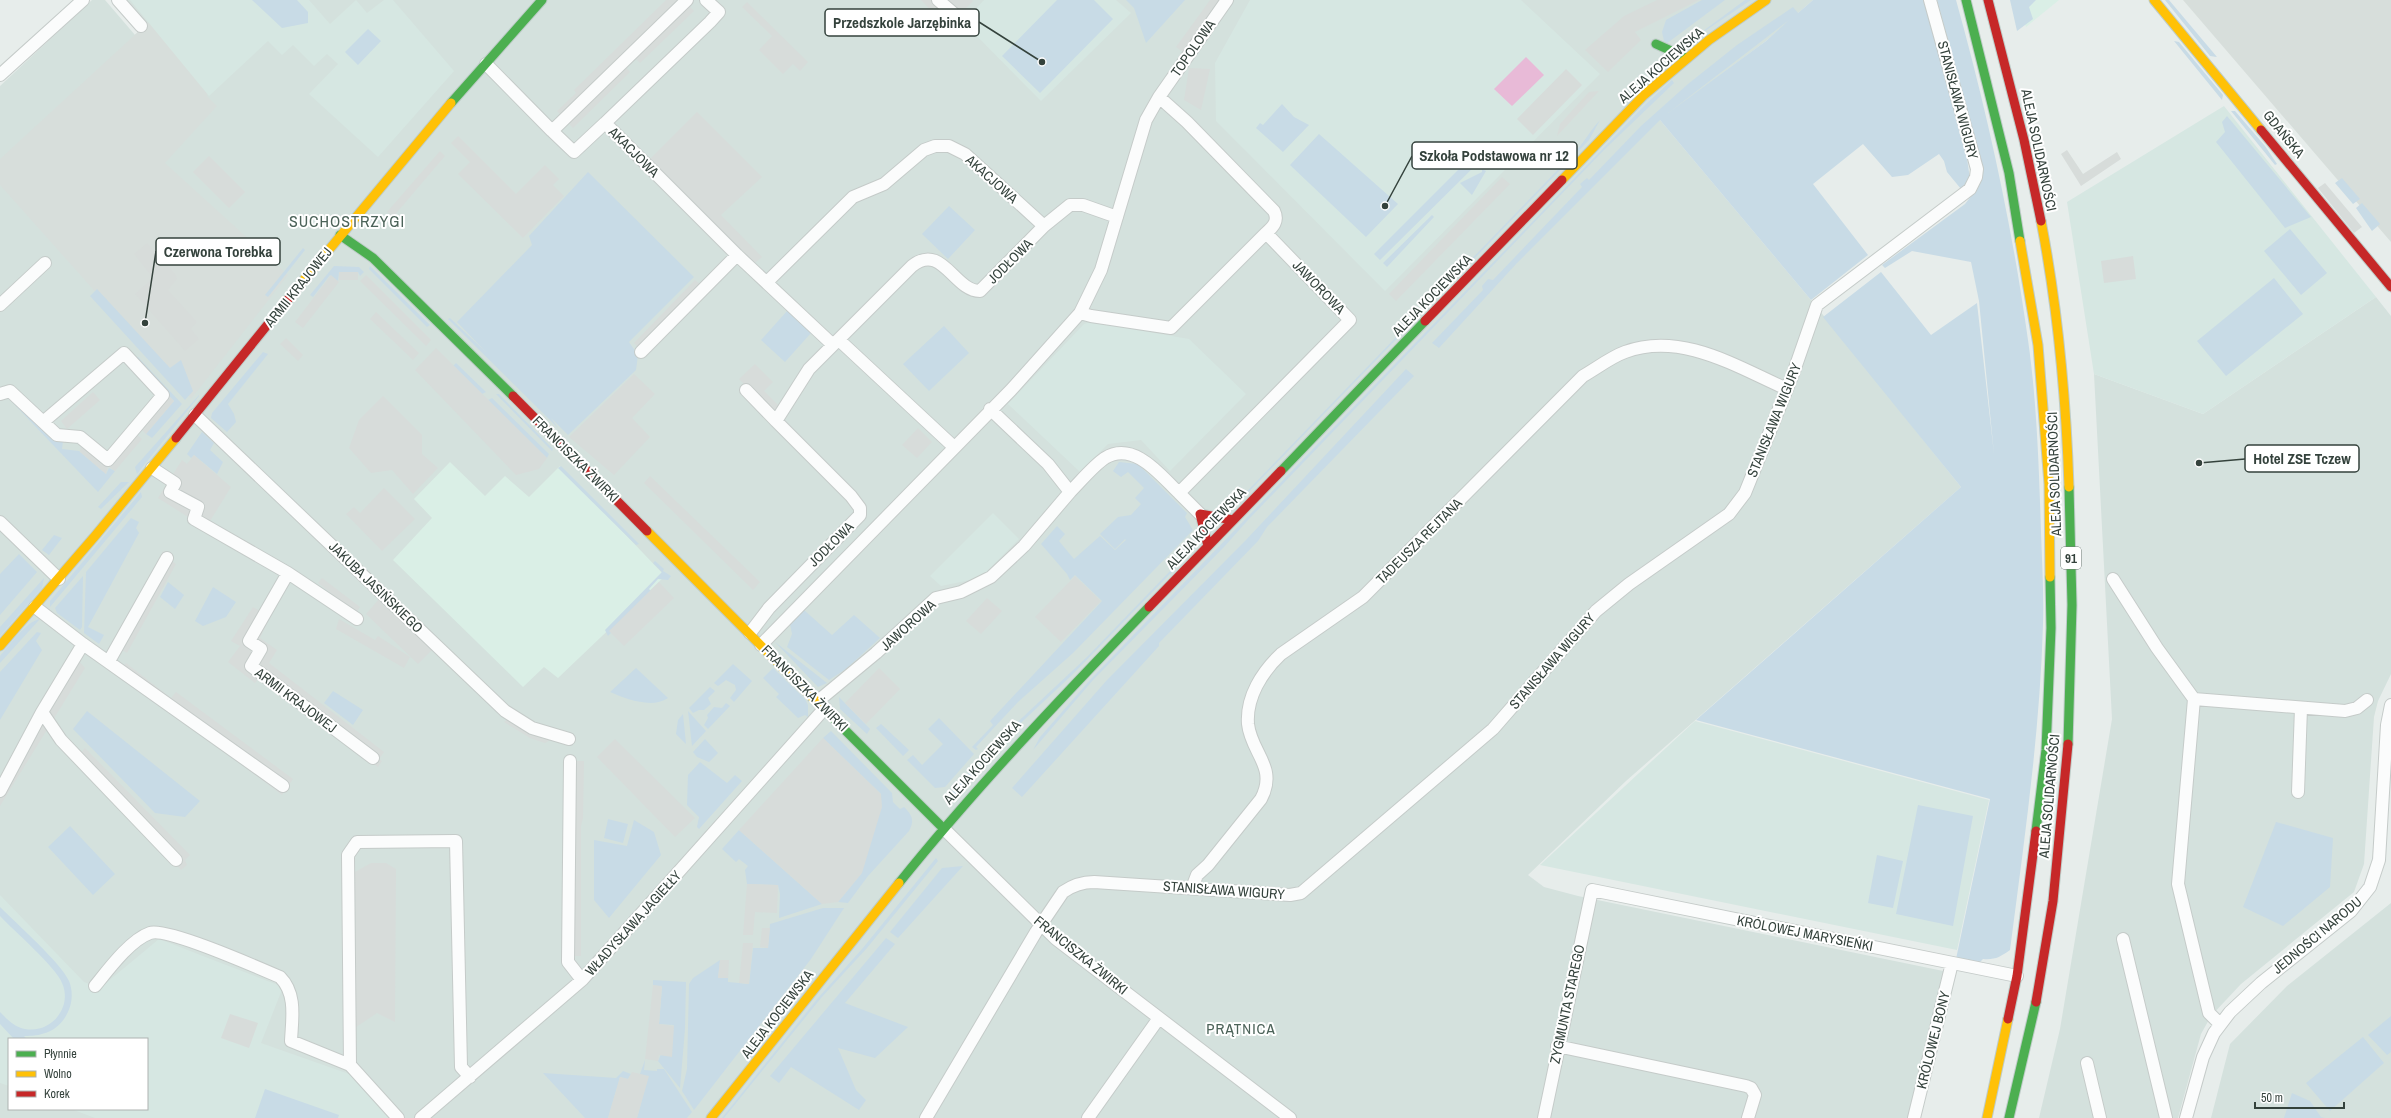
<svg xmlns="http://www.w3.org/2000/svg" width="2391" height="1118" font-family="'Archivo Narrow',sans-serif">
	<style>
		.residential { fill: #d4e1dd; fill-rule: evenodd }
		.commercial { fill: #daefe6 }
		.industrial { fill: #d7dedb }
		.education { fill: #d6e7e2 }
		.green { fill: #c8dbe6; fill-rule: evenodd }
		.parking { fill: #d7dcda }
		.water { fill: #e8bad7 }
		.lines { fill: none; stroke-linecap: round; stroke-linejoin: round }
		.street-casing { stroke: #c5cbc9; stroke-width: 14 }
		.fast-casing { stroke: #beccc8; stroke-width: 11 }
		.slow-casing { stroke: #beccc8; stroke-width: 11 }
		.jam-casing { stroke: #beccc8; stroke-width: 11 }
		.street { stroke: #fbfcfc; stroke-width: 12 }
		.fast { stroke: #4caf50; stroke-width: 9 }
		.slow { stroke: #ffc107; stroke-width: 9 }
		.jam { stroke: #c62828; stroke-width: 9 }
		.labels { text-anchor: middle; dominant-baseline: central; stroke-width: 4; stroke-linejoin: round; paint-order: stroke }
		.shield { fill: #fff; stroke: #717b76; stroke-width: 1 }
		.shield-label { font-size: 13px; font-weight: bold; fill: #34423c }
		.street-label { font-size: 14px; fill: #34423c; stroke: #fff }
		.neighbourhood-label { font-size: 15px; letter-spacing: 1px; fill: #4c6359; stroke: #fff }
		.quarter-label { font-size: 16px; letter-spacing: 1px; fill: #4c6359; stroke: #fff }
		.leader { fill: none; stroke: #34423c; stroke-width: 1.5 }
		.callout-dot { fill: #34423c; stroke: #fff; stroke-width: 1.5 }
		.callout { fill: #fff; stroke: #34423c; stroke-width: 1.5 }
		.callout-label { font-size: 15px; text-anchor: middle; font-weight: bold; fill: #34423c }
	</style>
	<rect width="100%" height="100%" fill="#e7edeb"/>
	<path class="residential" d="M92 0H105L135 35 145 26 123 0H1813L1766 41 1660 120 1811 300 1961 487 1626 781 1528 875 1544 887 1578 896 1953 973 1918 1118H0V86ZM9 1039H147V1109H9Z
		M2376 297 2391 316V674L2378 701 2374 717 2364 864 2354 892 2241 984 2211 1016 2201 1034 2178 1118H2039L2060 1029 2112 719 2094 374 2203 414Z
		M2391 903V1118H2211L2230 1044 2287 986Z"/>
	<path class="commercial" d="M2017 0H2059L2026 27Z
		M450 462 485 496 505 476 529 497 560 466 665 576 558 678 544 667 523 687 393 560 432 518 414 499Z"/>
	<path class="industrial" d="M2183 0H2391V242Z
		M152 19 208 78 207 96 217 106 165 163 288 275 191 399 0 185V159Z"/>
	<path class="education" d="M130 0H309L330 24 356 0 367 13 384 0H393L454 71 378 157 309 94 338 64 327 54 314 66 293 45 282 55 268 41 209 96Z
		M984 0H1116L1131 13 1041 101 963 22Z
		M1250 0H1521L1600 74 1385 291 1216 121 1215 63Z
		M2224 106 2376 297 2203 414 2094 374 2067 202Z
		M1091 322 1189 339 1246 394 1170 471 1141 440 1108 444 1080 472 1008 404 1084 324Z
		M993 513 1019 539 980 578 941 586 930 576Z
		M1695 721 1989 800 1957 950 1540 865Z
		M0 895 84 982 100 988 159 939 283 987 261 1043 349 1074 388 1118H95L71 1109H147V1039H9V1086L0 1083Z"/>
	<path class="green" d="M252 0H297L308 12V23L282 28Z
		M1057 0H1094L1113 19 1040 93 1002 56Z
		M1126 0H1185L1146 43 1134 8Z
		M1702 0H1725L1674 38 1667 43 1664 41 1662 32 1666 20Z
		M1745 0H1751L1687 43Z
		M1813 0H1924L1965 145 1970 179 1961 189 1947 172 1944 161 1939 154 1908 175 1892 177 1863 144 1813 184 1868 255 1811 300 1660 120 1517 263 1439 348 1432 343 1483 290 1482 286 1488 279 1493 280 1582 187 1580 184 1587 178 1589 180 1641 126 1688 84 1737 45 1793 7 1798 13ZM1789 20 1766 41 1668 113Z
		M1937 0H1956C1987 111 2012 225 2028 340 2037 403 2039 468 2041 532 2042 563 2044 594 2043 624 2040 733 2024 842 2010 950 2000 957 1995 960 1983 959L1979 963 1956 959 1990 799 1696 720 1961 487 1823 317 1881 272 1931 335 1977 303 1994 454 1979 301 1971 262 1912 251 1885 268 1882 265 1965 204 1979 186 1982 167Z
		M2010 0H2036L2029 7 2033 19 2017 31Z
		M2165 0H2169L2217 57 2210 56Z
		M368 29 381 41 358 65 345 52Z
		M2174 41 2179 42 2223 95 2222 100Z
		M1672 80 1674 83 1603 151 1248 520 1224 547 1093 680 1033 750 1040 737 1090 680 1646 104Z
		M1282 104 1294 117 1309 125 1283 152 1256 128 1260 123 1263 125Z
		M2231 111H2235L2265 146 2277 164 2275 165Z
		M2227 116 2311 217 2285 228 2216 142 2225 132 2222 122Z
		M1600 120 1589 140 1231 510 1227 512 1575 152C1585 141 1590 131 1600 120Z
		M1319 134 1398 204 1366 237 1290 165Z
		M1475 153 1481 160 1380 260 1374 254Z
		M1482 169 1486 171 1472 195 1460 183 1482 172Z
		M588 172 694 277 629 342 638 355 636 370 568 435 551 418 558 428 448 319 450 318 486 352 457 322 532 245 529 236Z
		M2342 178 2360 199 2353 204 2335 183Z
		M2362 203 2380 224 2372 231 2356 208Z
		M949 206 975 230 948 259 922 234Z
		M1432 215 1434 217 1387 267 1383 263Z
		M2290 229 2327 273 2301 295 2264 251Z
		M303 248 305 250 268 297 265 295Z
		M334 266 359 267 364 272 360 276 358 272H339L338 281 330 275 313 297 310 295Z
		M370 266 430 325 427 327 369 269Z
		M2274 278 2303 314 2226 376 2197 341Z
		M97 289 170 368 181 360 193 391 185 400 90 296Z
		M787 311 811 333 785 362 761 340Z
		M944 326 969 353 929 391 903 364Z
		M263 352 268 354 228 404 234 414 236 422 227 432 211 418 212 413Z
		M133 357H138L182 404 152 438 146 434 174 401Z
		M456 363 486 392 482 394 453 366Z
		M1406 369 1414 376 1267 527 1258 541 1159 643V646L1022 797 1012 788 1107 680 1245 541Z
		M496 394H499L553 449 552 451Z
		M199 395V396L137 474 135 467Z
		M492 398 549 454 547 458 488 400Z
		M11 401 63 441 62 449 79 451 106 474 109 468 115 471 98 492Z
		M202 432 214 443 210 450 223 462 217 474 194 455 191 458 187 454Z
		M1119 462 1138 464 1187 513 1185 517 1193 530 1073 653 1018 702 976 747 978 749 976 750 972 747 993 725 990 721 1102 601 1075 575 1070 580 1067 574 1041 544 1057 526 1065 534 1059 541 1074 559 1100 536 1115 550 1126 540 1113 527 1125 539 1115 549 1100 534 1118 517 1131 515 1141 504 1135 498 1144 488 1128 472 1121 477 1113 471Z
		M561 466 639 544 636 545 558 468Z
		M121 482H129L101 509 98 507Z
		M141 492 142 497 50 607V601Z
		M131 518 139 522 136 528 139 533 88 627 104 635 99 644 84 633 86 572Z
		M54 535 62 538 49 555 42 550Z
		M1200 540 1198 545 1072 675 1009 734 952 798 951 793 994 744 1087 657Z
		M19 554 37 572 0 615V574Z
		M655 561 664 569 663 571 671 576 668 580 658 579 649 589 651 591 608 636 605 630 662 572 653 563Z
		M83 576 82 627 80 630 57 613 55 608Z
		M44 578 42 588 0 636V627Z
		M168 582 184 595 175 609 160 597Z
		M213 587 236 602 226 617 203 626 195 621Z
		M804 610 832 635 854 615 880 638 846 669 829 680 787 647 792 634 790 624Z
		M40 619 0 663V656C10 645 25 622 40 619Z
		M37 632 41 633 36 641 42 650 0 720V672Z
		M775 642 827 683 818 687Z
		M733 664 752 681 734 702 730 698 736 690 735 685 726 680 718 686 714 683Z
		M636 668 668 698C652 709 626 699 610 692Z
		M773 668 805 699 808 705V717L805 715 798 718 776 697 779 694 763 678Z
		M710 687 715 691 708 698 711 704 704 710H699L693 713 689 708Z
		M333 691 363 710 353 725 324 703Z
		M839 697 870 729 867 734 840 709Z
		M726 703 730 706 708 729 704 725 708 718 707 715 714 707 722 708Z
		M87 711 200 801 185 817 155 813 73 729Z
		M688 711 706 731 692 746Z
		M683 714 686 744 676 734 678 720Z
		M939 718 974 754 945 787 935 788 907 760 913 755 922 765 943 744 928 729Z
		M881 724 909 750 903 756 876 728Z
		M831 731 892 793 893 802 900 809 904 807C912 815 915 820 909 831L868 876 848 903 838 902 861 874 881 794 823 738Z
		M705 739 718 753 709 762 697 757 693 752Z
		M700 762 727 783 735 775 742 781 699 829 697 827 699 817 687 805 688 775Z
		M1918 805 1973 816 1953 926 1896 914Z
		M608 819 628 824 623 843 604 838Z
		M634 820 654 832 661 855 609 918 594 900V840L627 846Z
		M2276 822 2333 838 2330 887 2283 926 2243 907Z
		M70 826 115 874 93 895 48 847Z
		M739 830 822 904 779 918 780 894 778 885 747 884 745 870 748 866 739 859 736 862 722 849Z
		M1877 855 1903 861 1893 908 1868 903Z
		M936 858 938 861 867 948 821 998 724 1118H722L818 998 862 949Z
		M963 866 898 938 890 932 942 868Z
		M0 907C16 923 61 963 69 981 74 993 72 1008 64 1019 54 1033 40 1036 24 1036L27 1039H14L0 1024V1012C7 1019 14 1027 25 1029 51 1034 73 1007 62 983 56 967 14 931 0 916Z
		M823 908H844L811 959 694 1110 682 1091 687 1069 689 984 693 978 720 960 718 978H728V982L749 984 753 948H768L770 924Z
		M886 938 895 944 845 1003 908 1027 875 1058 838 1048 856 1090 866 1100 859 1110 791 1067 779 1083 770 1076Z
		M653 980 686 982 685 1029 680 1088 658 1061 674 1025 659 1024 662 987 653 985Z
		M2391 1016V1052L2387 1055 2368 1035Z
		M2363 1037 2384 1063 2330 1111 2306 1083Z
		M645 1060 644 1070 657 1071V1069H664L692 1112 687 1118H637L648 1077 640 1074Z
		M623 1071 631 1074 628 1079 620 1077 608 1118H585L543 1073 616 1078Z
		M265 1089 339 1115 338 1118H255Z
		M2292 1093 2310 1101 2321 1117 2325 1118H2284Z"/>
	<path class="parking" d="M666 0H684L694 11 640 63 635 58 626 67 630 72 573 128 557 111 576 93 574 90Z
		M921 0H972L973 1 947 27Z
		M1210 0H1222L1183 52 1176 47Z
		M1657 0H1699L1635 32 1641 40 1608 72 1585 50 1624 16Z
		M747 2 808 62 800 71 793 64 783 74 759 50 772 36 742 7Z
		M1189 68 1210 69 1201 110 1184 100Z
		M1566 69 1582 85 1533 135 1517 119Z
		M1599 91 1557 136 1560 124 1589 92Z
		M697 112 762 177 721 215 762 257 755 263 648 161Z
		M458 136 516 194 545 165 559 179 553 185 564 196 523 238 458 174 470 162 451 143Z
		M2067 150 2083 174 2117 152 2121 159 2081 186 2061 154Z
		M440 151 445 156 393 217 387 212Z
		M209 156 245 192 229 208 193 172Z
		M1502 177 1510 184 1396 301 1389 294Z
		M2325 183 2362 227 2354 233 2318 188Z
		M147 243 176 275 177 279 168 290 197 322 191 329 199 339 185 351 135 294 153 278 134 254Z
		M2133 256 2136 279 2104 283 2101 261Z
		M339 272H358V280H339Z
		M331 275 339 282 303 328 295 322Z
		M366 275 431 340 426 346 360 281Z
		M695 280 700 284 639 348 634 343Z
		M376 312 419 353 413 360 370 319Z
		M286 338 303 355 298 361 280 344Z
		M436 348 547 458 539 469 516 475 415 370Z
		M755 364 773 382 764 391 780 407 773 414 739 379Z
		M634 374 655 394 632 418 650 437 614 475 569 437Z
		M93 392 100 400 67 429 61 421Z
		M168 395 174 401 146 434 140 428Z
		M383 396 422 435V454L438 468 413 494 392 470 371 473 349 448 359 420Z
		M918 428 932 442 917 458 902 445Z
		M135 433 142 439 115 471 108 466 106 474 80 452 81 444 108 466Z
		M194 455 231 487 210 521 192 512 188 517 158 498 182 460 187 464Z
		M650 476 760 582 753 590 644 483Z
		M384 488 415 519 382 551 346 514 354 507 360 513Z
		M163 551 170 555V560L176 564 127 653 113 645Z
		M1075 576 1101 601 1061 642 1035 617Z
		M322 578 360 607 356 613 318 583Z
		M659 582 674 598 624 646 609 631Z
		M987 598 1002 611 981 634 966 621Z
		M379 599 432 650 418 664 366 614Z
		M253 607 270 617 260 638 277 650 269 663 384 752 379 759 382 761 378 767 260 677 255 683 228 662 240 646 231 641Z
		M339 619 375 640 378 636 410 657 404 668 336 629Z
		M79 661 85 668 0 806V796Z
		M126 663 171 698 176 692 293 779 282 795 118 672Z
		M879 668 900 689 866 724 845 703Z
		M511 716 566 731 545 743 530 738 504 722Z
		M823 738 881 794 882 807 862 873 838 902 822 904 739 830Z
		M615 739 695 818 675 837 597 757Z
		M85 748 190 855 185 860 187 865 181 870 75 760Z
		M576 761H584L583 818 581 826V956H573Z
		M371 863H386L396 869 395 1022 377 1013 356 1027 355 872Z
		M747 884 778 885 777 913 755 912 753 935H743Z
		M762 928H770L768 948 760 947Z
		M743 943H753L749 984 739 983Z
		M720 960H729L728 978H718Z
		M653 985 662 986 659 1024 674 1026 672 1057 659 1055 658 1061 645 1059Z
		M230 1014 258 1023 249 1048 221 1038Z
		M632 1072 649 1076 637 1118H608L620 1077 628 1079Z"/>
	<path class="water" d="M1526 57 1544 75 1512 106 1494 89Z"/>
	<g class="lines">
		<g class="street-casing">
			<path id="street" d="M118 0 141 26
				M706 0 719 12 710 22 605 123 737 255 833 345
				M938 0 959 18
				M486 64 552 131 687 0
				M0 75 83 0
				M552 131 574 152 605 123
				M767 282 853 197 884 184 924 150 935 146H949L965 154 1044 226
				M0 305 45 263
				M1080 313 1091 316 1171 328 1266 233
				M839 340 954 447
				M641 352 737 255
				M746 390 776 421
				M0 394 10 391 57 435 80 437 108 460 163 395 124 353 43 422
				M195 415 505 711 532 728 569 739
				M152 468 175 483 170 492 198 507 194 519 288 573 357 619
				M1070 492C1081 481 1093 466 1105 458 1134 440 1161 476 1179 493L1350 320 1266 233C1273 227 1279 221 1274 211L1187 122 1159 97
				M1179 493 1200 514
				M0 522 59 579
				M288 573 249 641 261 649 251 666 373 758
				M2113 579 2157 648 2194 699 2178 884 2209 1013 2220 1024
				M35 607 83 644 283 786
				M750 633 769 608 860 515V508L851 496 776 421 809 369 912 266C942 242 954 291 980 291L1044 226 1070 205H1083L1117 217
				M761 645 1011 390 1080 313 1101 270 1146 120 1159 97 1227 0
				M109 661 167 558
				M2194 699 2345 711 2357 708 2367 700
				M818 701 876 653 936 598 961 592 991 577 1024 546 1070 492 1048 464 990 409
				M42 712 61 740 176 860
				M570 761 568 962 582 980
				M0 791 42 712 83 644
				M2298 792 2301 708
				M943 828 1056 939 1290 1118
				M1192 888 1197 875 1208 865 1261 799C1278 767 1251 753 1248 724 1246 697 1262 672 1281 654L1363 597 1583 376C1597 368 1611 357 1625 352 1681 331 1737 367 1787 389
				M2123 939 2166 1118
				M95 986C108 970 130 940 150 933 166 927 259 968 280 977 297 994 292 1019 291 1041L350 1065 398 1118
				M1557 1046 1746 1086 1751 1088 1755 1095 1748 1118
				M2087 1063 2100 1118
				M350 1065 348 855 357 842 456 841 461 1067 470 1077
				M421 1118 582 980 825 708
				M926 1118 1036 932 1063 892C1073 885 1082 882 1094 882L1290 895 1301 893 1493 729 1596 611 1629 584 1729 514 1745 493 1793 374 1817 305 1970 189 1976 177 1977 169 1930 0
				M1088 1118 1159 1018
				M1544 1118 1592 890 2017 976
				M1914 1118 1952 963
				M2186 1118 2203 1057 2214 1033 2230 1012 2261 983 2351 911 2370 887 2379 860 2387 725 2391 705"/>
		</g>
		<g class="fast-casing">
			<path id="fast" d="M1966 0 2009 173 2020 241
				M1656 44 1687 58
				M451 103 542 0
				M340 235 373 258 513 396
				M1281 471 1425 321
				M820 705 943 828
				M2068 744 2072 605 2069 487
				M2036 831 2046 750 2051 628 2050 577
				M899 883C977 786 1063 696 1149 607
				M2009 1118 2036 1002"/>
		</g>
		<g class="slow-casing">
			<path id="slow" d="M2154 0 2261 130
				M1562 180 1644 95 1709 40 1766 0
				M2041 221C2058 309 2066 397 2069 487
				M2020 241 2038 345 2049 484 2050 577
				M298 287 451 103
				M647 531 820 705
				M0 646 95 536 176 438
				M711 1118 899 883
				M1987 1118 2008 1019"/>
		</g>
		<g class="jam-casing">
			<path id="jam" d="M1988 0 2024 140 2041 221
				M2261 130 2391 287
				M1425 321 1562 180
				M513 396 647 531
				M176 438 298 287
				M1208 546 1200 514 1233 520
				M1149 607 1281 471
				M2036 1002 2053 901 2068 744
				M2008 1019 2017 976 2036 831"/>
		</g>
		<use href="#street" class="street"/>
		<use href="#fast" class="fast"/>
		<use href="#slow" class="slow"/>
		<use href="#jam" class="jam"/>
	</g>
	<g class="labels">
		<rect class="shield" x="2061" y="547" width="20" height="22" rx="3"/>
		<g class="shield-label">
			<text x="2071" y="558">91</text>
		</g>
		<g class="street-label">
			<text transform="translate(1193 48) rotate(-55)">TOPOLOWA</text>
			<text transform="translate(1661 65) rotate(-41)">ALEJA KOCIEWSKA</text>
			<text transform="translate(1958 100) rotate(75)">STANISŁAWA WIGURY</text>
			<text transform="translate(2284 134) rotate(51)">GDAŃSKA</text>
			<text transform="translate(2039 150) rotate(78)">ALEJA SOLIDARNOŚCI</text>
			<text transform="translate(634 152) rotate(45)">AKACJOWA</text>
			<text transform="translate(992 179) rotate(42)">AKACJOWA</text>
			<text transform="translate(1010 261) rotate(-45)">JODŁOWA</text>
			<text transform="translate(298 287) rotate(-51)">ARMII KRAJOWEJ</text>
			<text transform="translate(1319 287) rotate(46)">JAWOROWA</text>
			<text transform="translate(1432 295) rotate(-46)">ALEJA KOCIEWSKA</text>
			<text transform="translate(1774 420) rotate(-68)">STANISŁAWA WIGURY</text>
			<text transform="translate(576 459) rotate(45)">FRANCISZKA ŻWIRKI</text>
			<text transform="translate(2054 474) rotate(-92)">ALEJA SOLIDARNOŚCI</text>
			<text transform="translate(1206 528) rotate(-46)">ALEJA KOCIEWSKA</text>
			<text transform="translate(1419 541) rotate(-45)">TADEUSZA REJTANA</text>
			<text transform="translate(831 544) rotate(-45)">JODŁOWA</text>
			<text transform="translate(376 587) rotate(44)">JAKUBA JASIŃSKIEGO</text>
			<text transform="translate(908 625) rotate(-42)">JAWOROWA</text>
			<text transform="translate(1552 661) rotate(-49)">STANISŁAWA WIGURY</text>
			<text transform="translate(805 688) rotate(45)">FRANCISZKA ŻWIRKI</text>
			<text transform="translate(296 700) rotate(37)">ARMII KRAJOWEJ</text>
			<text transform="translate(982 762) rotate(-48)">ALEJA KOCIEWSKA</text>
			<text transform="translate(2049 796) rotate(-85)">ALEJA SOLIDARNOŚCI</text>
			<text transform="translate(1224 890) rotate(4)">STANISŁAWA WIGURY</text>
			<text transform="translate(633 923) rotate(-48)">WŁADYSŁAWA JAGIEŁŁY</text>
			<text transform="translate(1805 933) rotate(11)">KRÓLOWEJ MARYSIEŃKI</text>
			<text transform="translate(2317 935) rotate(-40)">JEDNOŚCI NARODU</text>
			<text transform="translate(1081 955) rotate(39)">FRANCISZKA ŻWIRKI</text>
			<text transform="translate(1567 1004) rotate(-78)">ZYGMUNTA STAREGO</text>
			<text transform="translate(777 1014) rotate(-52)">ALEJA KOCIEWSKA</text>
			<text transform="translate(1933 1040) rotate(-76)">KRÓLOWEJ BONY</text>
		</g>
		<g class="neighbourhood-label">
			<text x="1241" y="1028">PRĄTNICA</text>
		</g>
		<g class="quarter-label">
			<text x="347" y="221">SUCHOSTRZYGI</text>
		</g>
	</g>
	<path class="leader" d="M1042 62L979 22M1385 206L1412 156M145 323L156 251M2199 463L2245 459"/>
	<g class="callout-dot">
		<circle cx="1042" cy="62" r="4"/>
		<circle cx="1385" cy="206" r="4"/>
		<circle cx="145" cy="323" r="4"/>
		<circle cx="2199" cy="463" r="4"/>
	</g>
	<g class="callout">
		<rect x="825" y="9" width="154" height="27" rx="4"/>
		<rect x="1412" y="142" width="165" height="27" rx="4"/>
		<rect x="156" y="238" width="124" height="27" rx="4"/>
		<rect x="2245" y="445" width="114" height="27" rx="4"/>
	</g>
	<g class="callout-label">
		<text x="902" y="28">Przedszkole Jarzębinka</text>
		<text x="1494" y="161">Szkoła Podstawowa nr 12</text>
		<text x="218" y="257">Czerwona Torebka</text>
		<text x="2302" y="464">Hotel ZSE Tczew</text>
	</g>
	<rect x="8" y="1038" width="140" height="72" fill="#ffffff" stroke="#aeb3b1"/>
	<rect x="16" y="1051" width="20" height="6" fill="#4caf50" stroke="#aeb3b1"/>
	<text x="44" y="1058" font-size="12" fill="#34423c">Płynnie</text>
	<rect x="16" y="1071" width="20" height="6" fill="#ffc107" stroke="#aeb3b1"/>
	<text x="44" y="1078" font-size="12" fill="#34423c">Wolno</text>
	<rect x="16" y="1091" width="20" height="6" fill="#c62828" stroke="#aeb3b1"/>
	<text x="44" y="1098" font-size="12" fill="#34423c">Korek</text>
	<path d="M2255 1102v6h89v-6" fill="none" stroke="#34423c" stroke-width="2"/>
	<text x="2261" y="1102" font-size="12" fill="#34423c" stroke="#ffffff" stroke-width="3" paint-order="stroke">50 m</text>
</svg>
